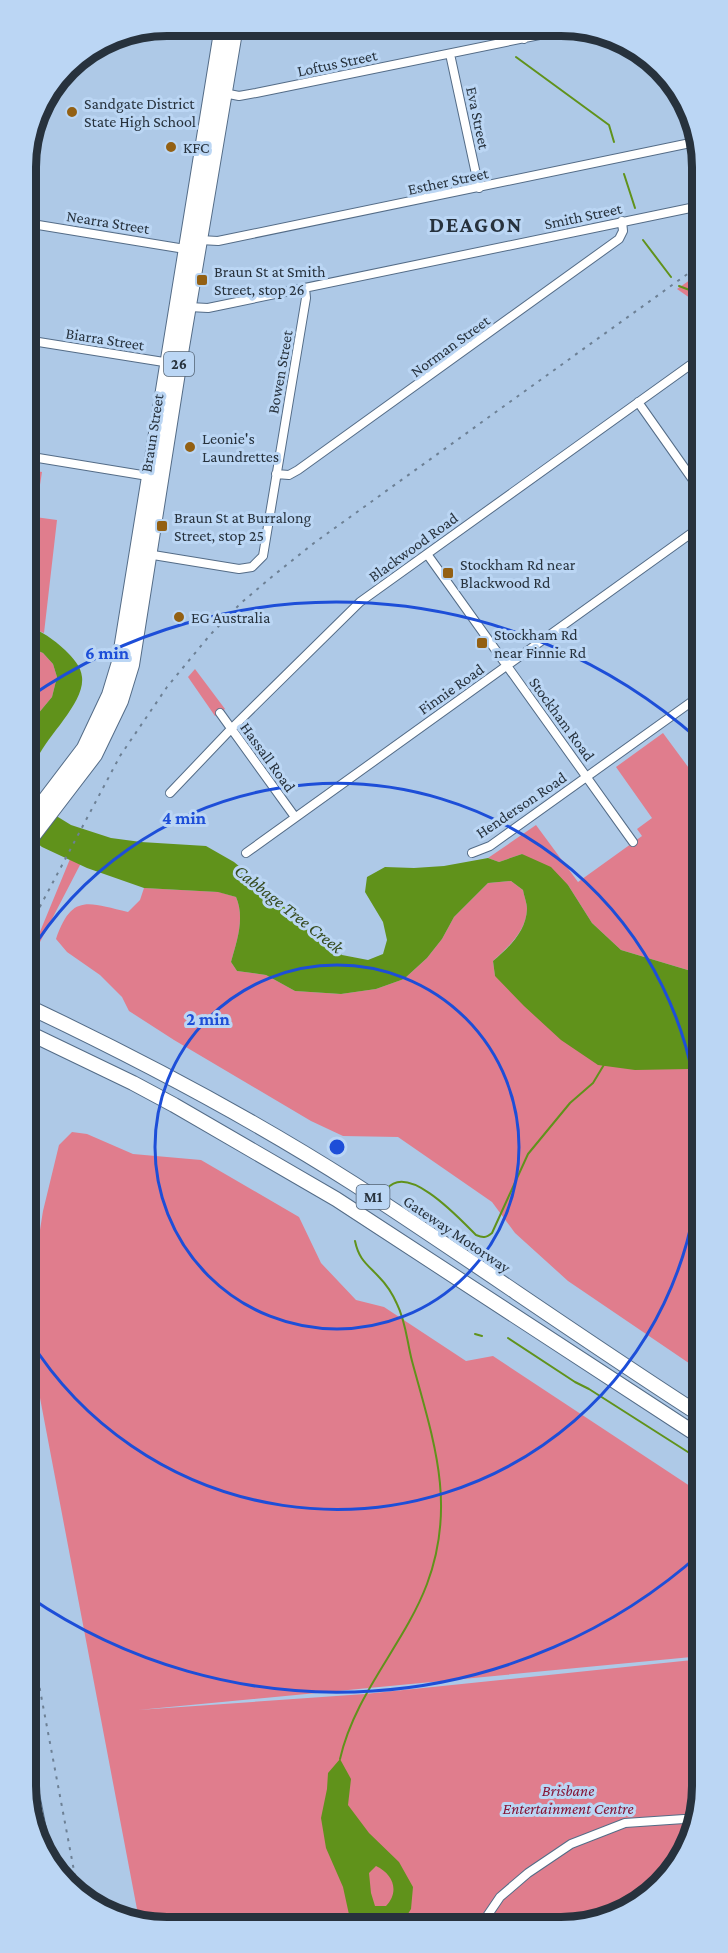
<svg xmlns="http://www.w3.org/2000/svg" width="728" height="1953" font-family="'Crimson Pro',serif">
	<style>
		.green { fill: #e07d8d }
		.water { fill: #60921b; fill-rule: evenodd }
		.lines { fill: none; stroke-linecap: round; stroke-linejoin: round }
		.stream { stroke: #60921b; stroke-width: 2 }
		.street-casing { stroke: #546c87; stroke-width: 10 }
		.highway-casing { stroke: #546c87; stroke-width: 16 }
		.street { stroke: #fff; stroke-width: 8 }
		.highway { stroke: #fff; stroke-width: 14 }
		.rail { stroke: #6d8095; stroke-width: 2; stroke-dasharray: 3 6; stroke-linecap: butt }
		.ring { fill: none; stroke: #1d4ed8; stroke-width: 3 }
		.poi-dot { fill: #936013; stroke: #bbd6f4; stroke-width: 2 }
		.labels { text-anchor: middle; dominant-baseline: central; stroke-width: 6; stroke-linejoin: round; paint-order: stroke }
		.shield { fill: #bbd6f4; stroke: #536374; stroke-width: 1.5 }
		.shield-label { font-size: 15px; font-weight: bold; fill: #27323d }
		.street-label { font-size: 16px; fill: #27323d; stroke: #bbd6f4 }
		.poi-label { font-size: 16px; fill: #27323d; stroke: #bbd6f4; text-anchor: start }
		.park-label { font-size: 16px; font-style: italic; fill: #851536; stroke: #bbd6f4 }
		.water-label { font-size: 18px; font-style: italic; fill: #364b1f; stroke: #bbd6f4 }
		.district-label { font-size: 22px; font-weight: bold; letter-spacing: 1.5px; fill: #27323d; stroke: #bbd6f4 }
		.rim { fill: none; stroke: #27323d; stroke-width: 8 }
		.centre { fill: #1d4ed8; stroke: #bbd6f4; stroke-width: 3 }
		.ring-label { font-size: 18px; text-anchor: middle; font-weight: bold; fill: #1d4ed8; stroke: #bbd6f4; stroke-width: 6; stroke-linejoin: round; paint-order: stroke }
	</style>
	<rect width="100%" height="100%" fill="#aec9e7"/>
	<path class="green" d="M700 273V305L677 289Z
		M26 469 42 472 35 517 57 520 44 633 27 626Z
		M27 646 43 653 53 664 57 677 52 697 27 727Z
		M195 669 225 709 215 716 188 677Z
		M663 733 697 779 701 778V974L621 950 592 923 568 885 522 854 499 862 488 858 536 825 578 882 642 836 637 829 652 818 616 767Z
		M70 859 81 863 39 944 30 956Z
		M511 881 523 890C524 896 527 903 527 909 526 932 508 947 493 961L495 976 688 1069 701 1064 702 1372 568 1281 515 1233 492 1202 398 1137 343 1136 311 1121 174 1040 129 1011 122 997 100 975 67 952 56 939C72 893 88 903 128 912L140 900 144 888 219 892 236 897C245 918 237 941 231 962L237 971 266 975 295 991 341 994 376 989 404 979 427 958 442 939 454 917 488 883Z
		M72 1132 87 1134 133 1154 201 1160 299 1217 321 1263 356 1300 384 1307 466 1361 493 1356 702 1494V1656L138 1710 365 1694 702 1659V1795L692 1840 668 1879 632 1908 589 1925H140L33 1361 28 1305 43 1211 59 1145Z"/>
	<path class="water" d="M27 626C42 631 53 639 65 650 73 658 81 666 82 677 85 702 48 735 38 757 30 772 29 785 32 801L71 825 111 838 141 842 206 846 234 862 293 911 315 935 342 955 368 960 383 954 387 940 383 922 365 892 367 877 385 867 414 868 444 866 488 858 499 862 522 854 551 867 568 885 592 923 621 950 701 974V1064L688 1069 635 1070 598 1065 561 1040 524 1006 495 976 493 961C509 947 526 932 527 909 527 903 524 896 523 890L511 881 488 883 454 917 442 939 427 958 404 979 376 989 341 994 295 991 266 975 237 971 231 962C237 941 245 918 236 897L218 892 144 888 87 868 42 847 27 835V727L52 697 57 677 53 664 43 653 27 646Z
		M340 1759 351 1779 348 1805 369 1833 399 1862 413 1887 411 1909 401 1925H349L350 1919 343 1887 326 1848 321 1818 327 1789 328 1773ZM376 1866C393 1874 400 1891 386 1906H375L371 1893 369 1873Z"/>
	<g class="lines">
		<path class="stream" d="M516 57 609 125 614 142
			M624 174 635 208
			M643 240 671 277
			M679 286 700 294
			M387 1189C408 1162 460 1219 476 1235 483 1238 486 1238 492 1233L528 1154 570 1103 593 1083 605 1063
			M475 1334 482 1336
			M508 1338 575 1382 589 1389 702 1461
			M340 1759C355 1693 404 1645 427 1584 457 1504 433 1439 412 1361 407 1342 406 1322 397 1304 393 1295 386 1284 379 1277 367 1264 359 1260 355 1241"/>
		<g class="street-casing">
			<path id="street" d="M522 28 524 39
				M450 54 479 188
				M224 93 239 96 256 93 574 28
				M26 223 185 249
				M200 240 218 241 700 141
				M189 307 208 308 700 206
				M26 340 170 363
				M638 402 700 490
				M26 456 148 476
				M276 474 289 475 298 470 619 239 623 231 622 221
				M147 554 239 569 252 567 263 556 306 298 305 288
				M427 554 633 842
				M220 713 295 817
				M170 793 231 729 360 602 700 358
				M246 853 700 527
				M472 853 490 846 701 695
				M28 1758 45 1845
				M481 1925 500 1897 528 1873 571 1844 625 1823 684 1819 696 1821"/>
		</g>
		<g class="highway-casing">
			<path id="highway" d="M27 823 84 748 109 695 119 662 222 26
				M27 844 95 755 121 701 132 665 182 347 236 26
				M27 1006C139 1059 249 1117 354 1184 471 1260 585 1341 702 1416
				M27 1032 133 1083 174 1105 336 1199 702 1438"/>
		</g>
		<use href="#street" class="street"/>
		<use href="#highway" class="highway"/>
		<path class="rail" d="M27 931 120 756 167 687 210 635 241 603 274 575 314 543 700 265
			M28 1626 78 1892"/>
	</g>
	<g class="ring">
		<circle cx="337" cy="1147" r="182"/>
		<path d="M27 957A363 363 0 1 1 29 1339"/>
		<path d="M702 1552A545 545 0 0 1 28 1596M28 698A545 545 0 0 1 698 739"/>
	</g>
	<g class="poi-dot">
		<circle cx="72" cy="112" r="6"/>
		<circle cx="171" cy="147" r="6"/>
		<rect x="196" y="274" width="12" height="12" rx="3"/>
		<circle cx="190" cy="447" r="6"/>
		<rect x="156" y="520" width="12" height="12" rx="3"/>
		<rect x="442" y="567" width="12" height="12" rx="3"/>
		<circle cx="179" cy="617" r="6"/>
		<rect x="476" y="637" width="12" height="12" rx="3"/>
	</g>
	<g class="labels">
		<g class="shield">
			<rect x="164" y="352" width="30" height="24" rx="4.5"/>
			<rect x="356.5" y="1185" width="33" height="24" rx="4.5"/>
		</g>
		<g class="shield-label">
			<text x="179" y="364">26</text>
			<text x="373" y="1197">M1</text>
		</g>
		<g class="street-label">
			<text transform="translate(337 63) rotate(-12)">Loftus Street</text>
			<text transform="translate(478 118) rotate(78)">Eva Street</text>
			<text transform="translate(448 181) rotate(-12)">Esther Street</text>
			<text transform="translate(583 216) rotate(-12)">Smith Street</text>
			<text transform="translate(108 222) rotate(9)">Nearra Street</text>
			<text transform="translate(105 339) rotate(9)">Biarra Street</text>
			<text transform="translate(450 346) rotate(-36)">Norman Street</text>
			<text transform="translate(280 372) rotate(-80)">Bowen Street</text>
			<text transform="translate(152 433) rotate(-81)">Braun Street</text>
			<text transform="translate(413 547) rotate(-36)">Blackwood Road</text>
			<text transform="translate(451 689) rotate(-35)">Finnie Road</text>
			<text transform="translate(562 719) rotate(54)">Stockham Road</text>
			<text transform="translate(268 757) rotate(54)">Hassall Road</text>
			<text transform="translate(521 805) rotate(-34)">Henderson Road</text>
			<text transform="translate(457 1234) rotate(34)">Gateway Motorway</text>
		</g>
		<g class="poi-label">
			<text x="84" y="103">Sandgate District<tspan x="84" dy="18">State High School</tspan></text>
			<text x="183" y="147">KFC</text>
			<text x="214" y="271">Braun St at Smith<tspan x="214" dy="18">Street, stop 26</tspan></text>
			<text x="202" y="438">Leonie's<tspan x="202" dy="18">Laundrettes</tspan></text>
			<text x="174" y="517">Braun St at Burralong<tspan x="174" dy="18">Street, stop 25</tspan></text>
			<text x="460" y="564">Stockham Rd near<tspan x="460" dy="18">Blackwood Rd</tspan></text>
			<text x="191" y="617">EG Australia</text>
			<text x="494" y="634">Stockham Rd<tspan x="494" dy="18">near Finnie Rd</tspan></text>
		</g>
		<g class="park-label">
			<text x="568" y="1790">Brisbane<tspan x="568" dy="18">Entertainment Centre</tspan></text>
		</g>
		<g class="water-label">
			<text transform="translate(289 909) rotate(38)">Cabbage Tree Creek</text>
		</g>
		<g class="district-label">
			<text x="476" y="224">DEAGON</text>
		</g>
	</g>
	<path d="M0 0H728V1953H0ZM167 36H561A131 131 0 0 1 692 167V1786A131 131 0 0 1 561 1917H167A131 131 0 0 1 36 1786V167A131 131 0 0 1 167 36Z" fill="#bbd6f4" fill-rule="evenodd"/>
	<path class="rim" d="M167 36H561A131 131 0 0 1 692 167V1786A131 131 0 0 1 561 1917H167A131 131 0 0 1 36 1786V167A131 131 0 0 1 167 36Z"/>
	<circle cx="337" cy="1147" r="9" class="centre"/>
	<g class="ring-label">
		<text x="107" y="659">6 min</text>
		<text x="184" y="824">4 min</text>
		<text x="208" y="1025">2 min</text>
	</g>
</svg>
